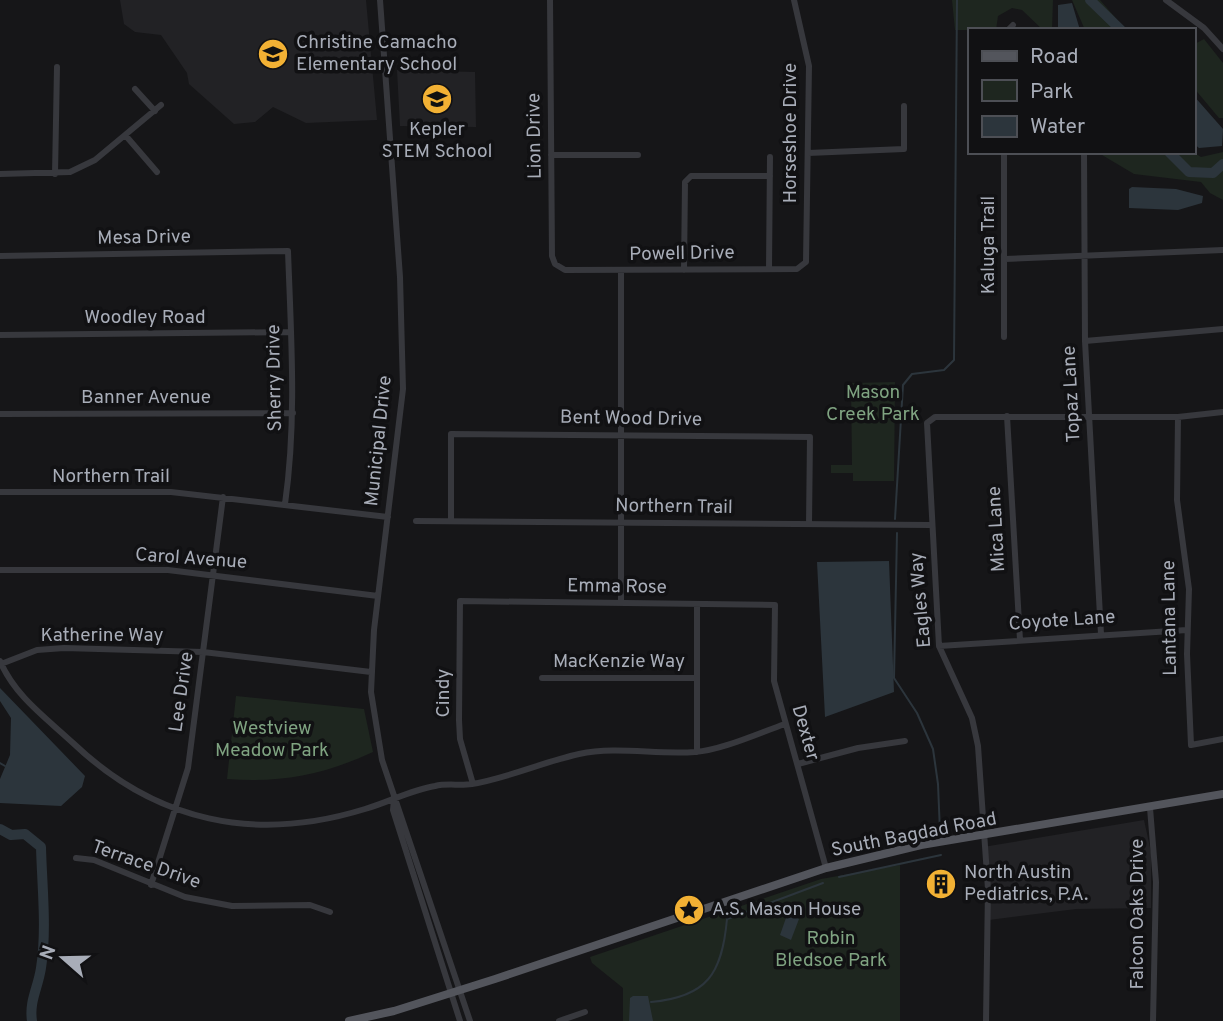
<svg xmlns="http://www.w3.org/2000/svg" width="1223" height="1021" font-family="Overpass,sans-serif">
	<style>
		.built { fill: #222225 }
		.green { fill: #1e261f }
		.water { fill: #2c353c }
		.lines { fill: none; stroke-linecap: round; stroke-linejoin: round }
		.stream { stroke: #2c353c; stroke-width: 2 }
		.river { stroke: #2c353c; stroke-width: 10 }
		.minor { stroke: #37383d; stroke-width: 6 }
		.major { stroke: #53555c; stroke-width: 8 }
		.labels { text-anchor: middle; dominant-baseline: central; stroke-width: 7; stroke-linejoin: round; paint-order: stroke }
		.poi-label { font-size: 19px; fill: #a8adb8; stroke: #111113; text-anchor: start }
		.street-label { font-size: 19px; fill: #a8adb8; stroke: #111113 }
		.park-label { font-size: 19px; fill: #7fa381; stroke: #111113 }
	</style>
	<rect width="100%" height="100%" fill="#161618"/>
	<path class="built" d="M120 0H366L377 120 306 123 273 107 255 122 234 124 189 84 187 73 161 35 135 32 124 24Z
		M397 70 475 72 476 127 400 126Z
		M1144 820 1151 852V908L1076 909 989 920 983 847Z"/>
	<path class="green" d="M952 0H1053L1052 30H1043L1022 10 1012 8 998 16 996 30H955Z
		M1072 0H1100L1126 30H1085Z
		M1204 39 1223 63V118H1219L1193 87V45Z
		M1097 152H1193L1201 157 1223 152V200L1210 193 1201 182 1134 174Z
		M895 382 894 481H853V473H831V465H852L851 383Z
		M236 696 364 709 373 752C323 775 282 783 227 779Z
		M900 865V1021H623V988L592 963 590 957 821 879Z"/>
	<path class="water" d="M1072 3 1080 30H1058V5Z
		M1193 95 1223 129 1222 146 1199 148 1193 143Z
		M1132 187 1176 189 1203 196 1202 203 1178 210 1129 208V189Z
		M889 561 894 692 825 717 817 562Z
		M0 688 85 776 82 787 61 806 0 803V779L10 755 11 718 0 701Z
		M787 915 799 919 791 940 780 935Z
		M633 996H648L653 1021H629L630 998Z"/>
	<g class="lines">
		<path class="stream" d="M895 519 903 385 912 374 944 370 954 360 957 0
			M897 533 894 678 917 713 933 749 938 784 940 832
			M0 763 5 766
			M839 877 941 855
			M651 1002C707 997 722 974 727 919L823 883"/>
		<path class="river" d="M1090 0 1121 30
			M1169 152 1189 172 1213 173 1223 164
			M0 829 11 835 25 834 41 847C42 887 47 929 41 968 38 988 29 1001 32 1021"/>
		<path class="minor" d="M380 0 400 277 403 389 374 630 371 692 382 760 470 1021
			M550 0 552 256 555 264 565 270 797 269 806 262 809 66 794 0
			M1166 0 1204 28 1223 49
			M1008 30 1013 25
			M135 89 155 111
			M126 136 157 172
			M1004 152V337
			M1084 152 1085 341 1101 634
			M808 153 904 149V106
			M551 155H638
			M0 174 70 172 95 160 161 105
			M55 174 57 67
			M0 256 288 251C291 336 297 420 285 504
			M1005 259 1223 250
			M769 269 770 157
			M684 270 685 182 691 176H770
			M621 271V603
			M0 335 291 332
			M1085 341 1223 329
			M0 414 293 413
			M1007 416 1020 640
			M1178 417 1177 500 1189 589 1187 654 1191 745 1223 739
			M0 492H171L388 517
			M416 521 931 525
			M451 521V434L810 437 809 524
			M0 570H168L378 596
			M939 646 1187 630
			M0 661C15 696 45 717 73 743 156 822 255 843 365 809 389 802 411 790 435 786 447 783 460 786 472 784 508 778 543 762 579 754 617 746 656 755 695 752 722 750 759 733 785 724
			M1 664 37 650 64 648 203 652 371 672
			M542 678H696
			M697 752V604
			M798 764 858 748 905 741
			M473 784 460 739 459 720 460 601 775 605 774 681 826 868
			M394 799 393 810 460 1021
			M1150 808 1156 882 1153 1021
			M76 858 94 860 185 897 232 906 310 905 330 912
			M151 885 188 768 223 497
			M559 1021 585 1012
			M986 1021 988 889 978 746 972 718 939 646 927 423 935 417H1178L1223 412"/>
		<path class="major" d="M349 1021 394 1011 495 979 826 868 921 845 1223 794"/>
	</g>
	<defs>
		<g id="school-disc" transform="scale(1.575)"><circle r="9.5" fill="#f2b134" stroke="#111113"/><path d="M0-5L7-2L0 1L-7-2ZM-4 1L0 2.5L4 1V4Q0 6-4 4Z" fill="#111"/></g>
		<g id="building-disc" transform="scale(1.575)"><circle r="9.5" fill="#f2b134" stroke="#111113"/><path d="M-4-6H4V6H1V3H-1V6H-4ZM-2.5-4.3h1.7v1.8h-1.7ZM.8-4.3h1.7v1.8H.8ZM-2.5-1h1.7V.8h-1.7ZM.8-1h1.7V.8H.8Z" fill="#111"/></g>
		<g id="sight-disc" transform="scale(1.575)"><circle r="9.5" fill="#f2b134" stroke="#111113"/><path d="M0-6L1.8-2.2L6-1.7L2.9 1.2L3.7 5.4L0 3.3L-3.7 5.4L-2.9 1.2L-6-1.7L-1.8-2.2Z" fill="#111"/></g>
	</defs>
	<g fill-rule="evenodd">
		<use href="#school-disc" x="273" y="54"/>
		<use href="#school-disc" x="437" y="99"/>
		<use href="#building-disc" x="941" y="884"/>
		<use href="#sight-disc" x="689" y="910"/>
	</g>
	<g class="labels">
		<g class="poi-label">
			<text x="296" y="43">Christine Camacho<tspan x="296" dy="22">Elementary School</tspan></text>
			<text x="437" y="130" text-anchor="middle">Kepler<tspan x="437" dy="22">STEM School</tspan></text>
			<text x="964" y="873">North Austin<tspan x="964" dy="22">Pediatrics, P.A.</tspan></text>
			<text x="712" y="910">A.S. Mason House</text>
		</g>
		<g class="street-label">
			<text transform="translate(791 133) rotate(-90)">Horseshoe Drive</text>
			<text transform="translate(535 136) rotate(-91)">Lion Drive</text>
			<text transform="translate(144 238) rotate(-1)">Mesa Drive</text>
			<text transform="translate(989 245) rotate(-90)">Kaluga Trail</text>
			<text transform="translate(682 254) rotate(-1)">Powell Drive</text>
			<text x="145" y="318">Woodley Road</text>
			<text transform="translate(275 378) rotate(-91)">Sherry Drive</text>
			<text transform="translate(1072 394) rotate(-93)">Topaz Lane</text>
			<text x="146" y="398">Banner Avenue</text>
			<text transform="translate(631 419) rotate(1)">Bent Wood Drive</text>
			<text transform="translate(379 441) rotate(-84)">Municipal Drive</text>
			<text x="111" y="477">Northern Trail</text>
			<text transform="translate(674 507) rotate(1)">Northern Trail</text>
			<text transform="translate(997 529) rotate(-93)">Mica Lane</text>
			<text transform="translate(191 559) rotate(4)">Carol Avenue</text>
			<text transform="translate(617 587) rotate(1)">Emma Rose</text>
			<text transform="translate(921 600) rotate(-95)">Eagles Way</text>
			<text transform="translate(1170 618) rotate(-91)">Lantana Lane</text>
			<text transform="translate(1062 621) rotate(-4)">Coyote Lane</text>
			<text x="102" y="636">Katherine Way</text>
			<text x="619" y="662">MacKenzie Way</text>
			<text transform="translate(182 692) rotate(-82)">Lee Drive</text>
			<text transform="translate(444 693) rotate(-90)">Cindy</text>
			<text transform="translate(805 733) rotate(74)">Dexter</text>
			<text transform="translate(914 835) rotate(-11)">South Bagdad Road</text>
			<text transform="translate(146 865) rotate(19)">Terrace Drive</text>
			<text transform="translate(1138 914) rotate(-90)">Falcon Oaks Drive</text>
		</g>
		<g class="park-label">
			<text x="873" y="393">Mason<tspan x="873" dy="22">Creek Park</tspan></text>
			<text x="272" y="729">Westview<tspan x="272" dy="22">Meadow Park</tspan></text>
			<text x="831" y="939">Robin<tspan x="831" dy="22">Bledsoe Park</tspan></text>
		</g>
	</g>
	<rect x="968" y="28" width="228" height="126" fill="#111113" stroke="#4d4f55" stroke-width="2"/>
	<rect x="982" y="51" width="35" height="10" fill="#53555c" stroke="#4d4f55" stroke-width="2"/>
	<text x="1030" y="63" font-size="21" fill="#a8adb8">Road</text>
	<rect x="982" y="80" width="35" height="21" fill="#1e261f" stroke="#4d4f55" stroke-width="2"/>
	<text x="1030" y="98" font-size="21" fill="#a8adb8">Park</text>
	<rect x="982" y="116" width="35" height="21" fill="#2c353c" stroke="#4d4f55" stroke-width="2"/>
	<text x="1030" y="133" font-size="21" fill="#a8adb8">Water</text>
	<g transform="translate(63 958) rotate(290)" stroke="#111113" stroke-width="5" paint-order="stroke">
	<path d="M0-5L12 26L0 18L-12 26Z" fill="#a8adb8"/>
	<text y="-10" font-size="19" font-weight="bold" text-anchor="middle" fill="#a8adb8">N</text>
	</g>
</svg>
